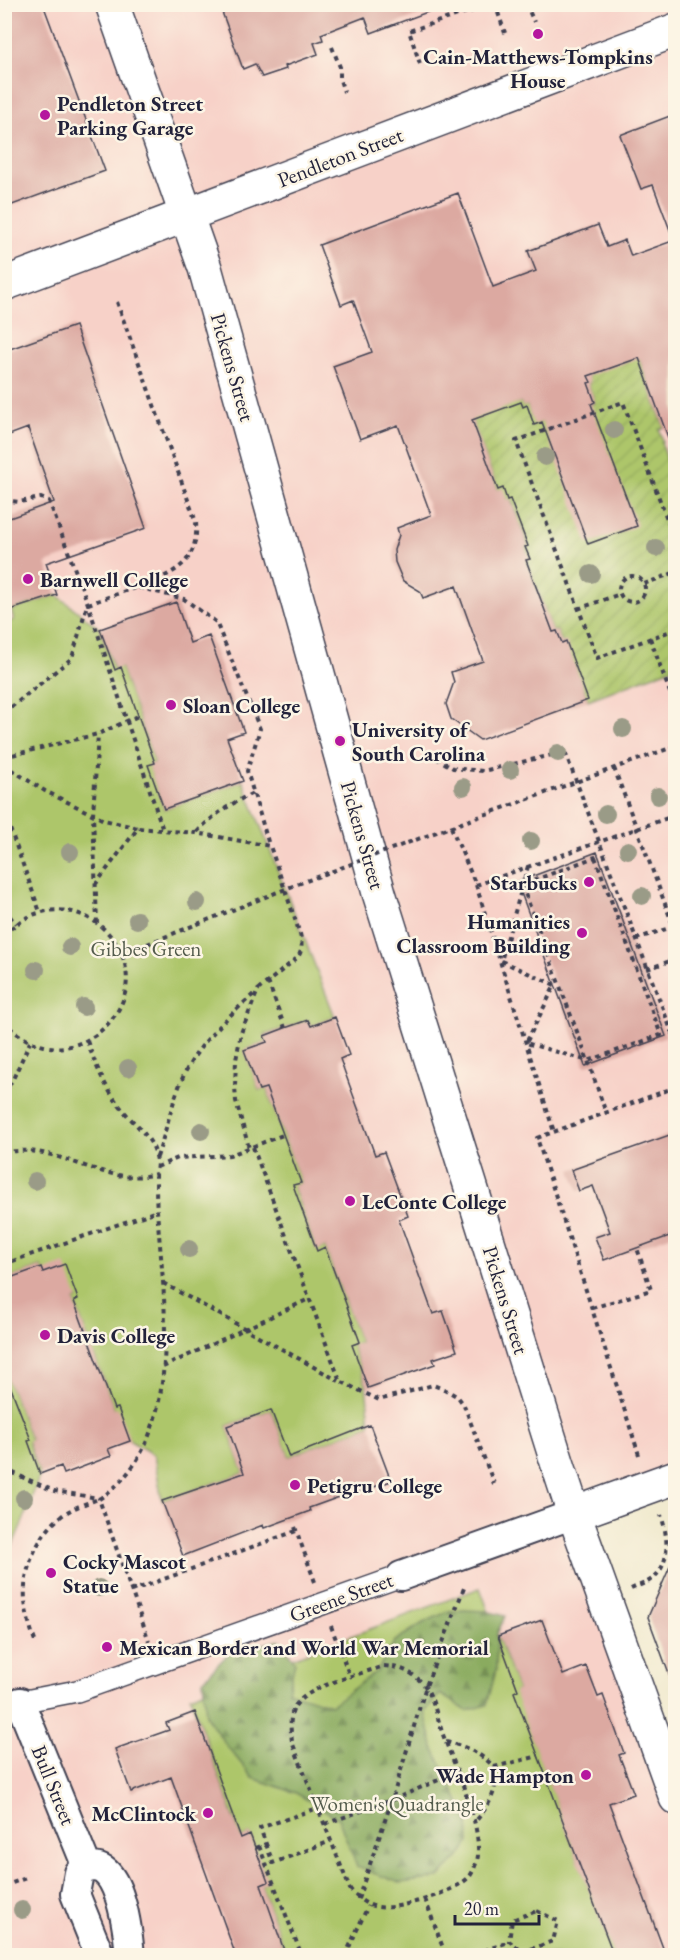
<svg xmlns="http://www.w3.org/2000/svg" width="680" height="1960" font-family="'EB Garamond',serif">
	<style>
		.built { fill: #f7d1c8 }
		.green { fill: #adc66b; stroke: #687453; stroke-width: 1.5 }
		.forest { fill: url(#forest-firs); stroke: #56664d; stroke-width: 1.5 }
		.garden { fill: url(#garden-furrows); stroke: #687453; stroke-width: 1.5 }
		.building { fill: #dca9a1 }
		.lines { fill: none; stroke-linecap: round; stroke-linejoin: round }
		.pedestrian-casing { stroke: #414051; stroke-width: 24 }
		.minor-casing { stroke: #414051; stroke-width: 32 }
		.tertiary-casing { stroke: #414051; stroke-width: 36 }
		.path { stroke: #414051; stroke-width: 4; stroke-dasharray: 4.5 4.5; stroke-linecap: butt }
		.pedestrian { stroke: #fff; stroke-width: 21 }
		.minor { stroke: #fff; stroke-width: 28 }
		.tertiary { stroke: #fff; stroke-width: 33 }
		.path-bridge { stroke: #414051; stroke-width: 4; stroke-dasharray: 4.5 4.5; stroke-linecap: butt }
		.tree { fill: #9a9b87 }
		.poi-dot { fill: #b5179e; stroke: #fcf5e5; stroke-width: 2 }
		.labels { text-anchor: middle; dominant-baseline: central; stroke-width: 5; stroke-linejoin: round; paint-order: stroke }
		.poi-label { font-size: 21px; font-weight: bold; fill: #22223b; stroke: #fcf5e5; text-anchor: start }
		.street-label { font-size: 21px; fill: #22223b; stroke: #fcf5e5 }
		.park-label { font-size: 21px; fill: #535b4c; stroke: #fcf5e5 }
	</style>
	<defs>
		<pattern id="forest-firs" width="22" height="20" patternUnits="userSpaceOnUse" patternTransform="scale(1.5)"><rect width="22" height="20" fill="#8aab5f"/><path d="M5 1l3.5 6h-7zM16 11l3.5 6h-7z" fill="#708b50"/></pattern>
		<pattern id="garden-furrows" width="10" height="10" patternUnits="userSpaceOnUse" patternTransform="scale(1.5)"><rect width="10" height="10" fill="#adc66b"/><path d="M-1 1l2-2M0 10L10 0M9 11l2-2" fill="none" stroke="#95aa5e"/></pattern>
	</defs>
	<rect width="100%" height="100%" fill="#fcf5e5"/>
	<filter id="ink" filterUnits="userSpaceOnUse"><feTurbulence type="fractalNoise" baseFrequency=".0167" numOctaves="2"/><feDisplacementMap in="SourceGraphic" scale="12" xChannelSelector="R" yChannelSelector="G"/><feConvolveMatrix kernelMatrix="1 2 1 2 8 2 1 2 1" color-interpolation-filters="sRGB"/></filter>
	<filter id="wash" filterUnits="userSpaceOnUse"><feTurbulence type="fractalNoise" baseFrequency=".008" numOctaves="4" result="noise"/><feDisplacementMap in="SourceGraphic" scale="24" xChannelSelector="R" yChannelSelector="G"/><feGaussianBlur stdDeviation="1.35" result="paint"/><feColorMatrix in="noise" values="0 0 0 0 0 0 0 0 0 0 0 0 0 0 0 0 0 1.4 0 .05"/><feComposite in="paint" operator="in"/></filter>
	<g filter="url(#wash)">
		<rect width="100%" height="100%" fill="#f1eacf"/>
		<path class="built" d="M5 5H675V1477L571 1514 675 1794V1955L5 1956Z"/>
		<path class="green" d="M57 595 100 629 114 669 121 667 155 763 149 765 164 809 243 781 335 1017 311 1026 308 1020 265 1035 267 1042 245 1050 259 1090 266 1088 301 1182 293 1186 317 1250 325 1247 360 1342 352 1345 366 1384 370 1425 289 1457 271 1410 227 1426 244 1473 162 1501 154 1455 130 1441 114 1409 74 1301 78 1299 43 1272 41 1267 5 1280V623L14 620 11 610Z
			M4 1370 31 1440 28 1442 40 1474 24 1519 8 1556 7 1604 5 1605Z
			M480 1588 518 1690 515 1692 614 1955H286L261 1885 267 1882 250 1835 241 1838 190 1696Z"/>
		<path class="forest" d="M463 1610 486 1611 505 1616 497 1634 496 1670 487 1705 467 1711 440 1694 425 1712 433 1747 468 1821 469 1843 462 1854 438 1878 400 1883 357 1867 338 1818 296 1793 253 1778 226 1745 206 1716 203 1680 230 1652 280 1640 295 1662 288 1691 331 1705 377 1671 395 1641 423 1623 447 1612Z"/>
		<path class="garden" d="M636 349 664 427 659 429 663 441 661 442 675 482V667L588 700 565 642 562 643 557 631 553 632 526 560 529 559 525 547 528 545 511 500H507L498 490 469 413 521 402 523 406 527 405 535 424 595 403 588 383 590 382 588 376Z"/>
		<g id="blocks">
			<path class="building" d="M4 4H43L105 171 4 208Z
				M219 4H441V7L371 33 365 17 321 34 323 40 314 43 318 54 285 66 286 69 262 77 255 64 243 69Z
				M675 114V237L673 238 653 185 641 189 620 135Z
				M458 193 493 287 536 271 528 251 598 225 607 247 625 240 631 256 675 240V450L673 451 639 358 588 376 591 382 588 383 595 402 591 404 637 526 588 544 542 422 534 425 527 405 523 407 521 402 472 420 498 490 503 488 507 500 510 499 528 546 525 547 530 559 526 560 553 632 557 631 562 643 566 641 588 700 480 740 451 719 446 704 454 682 451 672 483 661 456 586 423 598 420 591 403 581 395 562 394 550 399 535 397 528 431 515 398 425 360 439 333 366 372 352 353 300 341 305 319 245Z
				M75 326 146 528 46 563 57 595 4 612V520L54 502 28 428 4 437V351Z
				M176 602 190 643 209 636 244 732 227 738 243 781 164 809 148 765 155 763 121 667 115 670 100 629Z
				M597 852 666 1036 585 1066 517 882Z
				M335 1017 349 1055 340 1059 375 1155 384 1152 408 1216 399 1220 433 1314 443 1311 457 1351 433 1359 435 1364 368 1388 352 1345 360 1342 325 1247 317 1251 293 1185 301 1183 266 1088 259 1090 244 1050 267 1042 264 1036 285 1028 308 1020 311 1026Z
				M675 1133V1234L604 1260 595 1237 610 1232 593 1186 579 1191 571 1170Z
				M65 1264 78 1299 74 1301 114 1409 118 1408 130 1441 108 1449 111 1456 64 1474 61 1466 40 1474 28 1441 31 1440 4 1370V1280L41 1267 43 1272Z
				M271 1410 289 1457 370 1425 391 1481 357 1493 356 1491 309 1508 310 1511 264 1528 263 1525 183 1556 162 1501 244 1473 227 1426Z
				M675 1555V1684L673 1685 648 1617Z
				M542 1620 563 1675 586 1666 598 1697 603 1695 624 1753 619 1755 634 1794 609 1803 666 1956H614L514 1692 518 1690 498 1636Z
				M195 1712 241 1838 250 1834 268 1882 261 1885 286 1956H236L171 1777 131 1792 115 1749 169 1730 166 1723Z"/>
		</g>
	</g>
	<g filter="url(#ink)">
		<use href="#blocks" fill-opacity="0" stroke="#414051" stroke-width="1.5"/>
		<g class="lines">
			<g class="pedestrian-casing">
				<path id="pedestrian" d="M4 1708 20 1702 77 1691 401 1576"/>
			</g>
			<g class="minor-casing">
				<path id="minor" d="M401 1576 574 1514
					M20 1702 87 1867
					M100 1956 75 1894 79 1873C119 1844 128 1932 130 1956"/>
			</g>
			<g class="tertiary-casing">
				<path id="tertiary" d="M112 4 205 268 379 893 557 1462 574 1514 676 1798
					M4 284C229 201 451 113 676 30
					M574 1514 676 1477"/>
			</g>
			<path class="path" d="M471 4 478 9
				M495 4 505 33
				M526 4 534 22
				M332 47 340 67V80L344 92
				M420 64 409 31 467 12 496 7
				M117 302 196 522C199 565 172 574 138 587
				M4 500 19 502 41 498 49 501 88 604 163 830
				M676 543 623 402 516 441 597 658 676 629
				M619 589a13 13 0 1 1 26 0a13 13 0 1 1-26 0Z
				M644 584 676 572
				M88 604 137 587 184 599 216 622 260 729 247 771 269 845
				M578 609 620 594
				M650 638 676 709
				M4 713 72 658 87 605
				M4 757 98 734 138 716
				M436 758 453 768 483 771 565 752 676 1043
				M4 765 45 791 104 820 138 828
				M614 768 676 933
				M4 812 40 912
				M451 827 476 885 554 1132
				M442 830 676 746
				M197 832C213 815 232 803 253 793
				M595 857 661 1035 588 1061 522 885Z
				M528 866 501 961 555 985 526 1043 588 1061 606 1113
				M95 885 138 828 196 833 270 846 300 934C302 943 303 951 297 958L258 990 241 1033 236 1060 235 1086 236 1101 249 1148
				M476 885 676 815
				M4 909 16 924
				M97 923 93 814 98 734
				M4 935C71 866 163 956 112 1019 101 1033 88 1042 70 1046 46 1052 21 1040 4 1022
				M636 939 675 926
				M122 954 298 884
				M647 969 676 959
				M268 982 285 1028
				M87 1041C96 1066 105 1088 122 1109 134 1124 152 1137 156 1156 158 1162 156 1169 156 1175 156 1187 156 1199 157 1211 164 1300 187 1442 99 1499L149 1641
				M4 1093 13 1079 30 1042
				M253 1147 340 1381 379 1400 433 1385 446 1390 458 1397 464 1405 494 1484
				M4 1153C55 1140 102 1188 156 1174
				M157 1157C166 1131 172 1102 183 1077 198 1043 229 1016 256 992
				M157 1167 178 1158 230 1155 283 1135
				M4 1247 11 1262
				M4 1264 157 1211
				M163 1283 339 1381
				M592 1308 651 1290 637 1248
				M163 1367 309 1299
				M639 1455 537 1138 676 1087
				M4 1469 54 1491 98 1498
				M295 1527 315 1582
				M631 1589C637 1586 644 1584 649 1581 672 1567 668 1536 661 1515
				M131 1591 296 1531
				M331 1626 350 1677
				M35 1641C22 1606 20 1580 37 1546 45 1532 55 1519 69 1511 78 1506 89 1502 99 1499
				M384 1666C401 1667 413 1672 424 1685 432 1694 438 1719 442 1732 455 1768 480 1817 478 1855 478 1860 473 1872 470 1876 460 1888 423 1901 407 1904 382 1910 367 1910 350 1889L292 1742C291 1731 289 1721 293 1710 302 1686 362 1674 384 1666Z
				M446 1742C463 1745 482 1754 494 1767 500 1790 488 1807 474 1823
				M494 1767 539 1756
				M325 1824 392 1800 457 1772
				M266 1844 273 1863 331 1841
				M259 1846 302 1956
				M255 1848 266 1844 260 1828 318 1808
				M4 1886 26 1878
				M358 1899 392 1800 426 1686 464 1588
				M425 1899 446 1956
				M537 1911 558 1921 553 1941 523 1952 509 1941 512 1920Z
				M345 1956 368 1906
				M467 1956 509 1942"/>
			<use href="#pedestrian" class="pedestrian"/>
			<use href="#minor" class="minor"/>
			<use href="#tertiary" class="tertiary"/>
			<path class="path-bridge" d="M298 884 442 830"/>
		</g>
		<g class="tree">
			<circle cx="614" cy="430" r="9"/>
			<circle cx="545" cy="457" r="9"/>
			<circle cx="656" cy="548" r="9"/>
			<circle cx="591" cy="574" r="9"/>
			<circle cx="623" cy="729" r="9"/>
			<circle cx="558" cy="753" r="9"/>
			<circle cx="510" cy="770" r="9"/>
			<circle cx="463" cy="787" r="9"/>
			<circle cx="658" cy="796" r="9"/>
			<circle cx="606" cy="814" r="9"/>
			<circle cx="531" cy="841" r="9"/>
			<circle cx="628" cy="850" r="9"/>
			<circle cx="70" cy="852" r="9"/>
			<circle cx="642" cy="896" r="9"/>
			<circle cx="197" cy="902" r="9"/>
			<circle cx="137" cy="920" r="9"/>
			<circle cx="70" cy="947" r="9"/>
			<circle cx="36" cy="970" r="9"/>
			<circle cx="84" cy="1007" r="9"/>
			<circle cx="128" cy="1068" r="9"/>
			<circle cx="201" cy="1131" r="9"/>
			<circle cx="35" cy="1181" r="9"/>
			<circle cx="189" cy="1249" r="9"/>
			<circle cx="24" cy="1498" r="9"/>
			<circle cx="99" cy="1588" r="9"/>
			<circle cx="22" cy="1910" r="9"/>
		</g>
	</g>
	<g class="poi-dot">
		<circle cx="538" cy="34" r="6"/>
		<circle cx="45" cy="115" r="6"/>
		<circle cx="28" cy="579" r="6"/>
		<circle cx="171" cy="705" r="6"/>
		<circle cx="340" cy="741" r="6"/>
		<circle cx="589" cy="882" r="6"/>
		<circle cx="582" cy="933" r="6"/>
		<circle cx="350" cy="1201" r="6"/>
		<circle cx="45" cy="1335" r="6"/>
		<circle cx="295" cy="1485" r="6"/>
		<circle cx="51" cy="1573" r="6"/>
		<circle cx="107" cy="1647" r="6"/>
		<circle cx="586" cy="1775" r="6"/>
		<circle cx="208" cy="1813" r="6"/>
	</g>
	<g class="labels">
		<g class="poi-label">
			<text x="538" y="56" text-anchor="middle">Cain-Matthews-Tompkins<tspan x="538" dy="24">House</tspan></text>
			<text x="57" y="103">Pendleton Street<tspan x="57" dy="24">Parking Garage</tspan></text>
			<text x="40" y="579">Barnwell College</text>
			<text x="183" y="705">Sloan College</text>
			<text x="352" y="729">University of<tspan x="352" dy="24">South Carolina</tspan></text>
			<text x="577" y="882" text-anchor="end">Starbucks</text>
			<text x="570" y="921" text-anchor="end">Humanities<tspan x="570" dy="24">Classroom Building</tspan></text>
			<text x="362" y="1201">LeConte College</text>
			<text x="57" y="1335">Davis College</text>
			<text x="307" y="1485">Petigru College</text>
			<text x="63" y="1561">Cocky Mascot<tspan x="63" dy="24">Statue</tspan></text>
			<text x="119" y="1647">Mexican Border and World War Memorial</text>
			<text x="574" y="1775" text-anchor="end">Wade Hampton</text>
			<text x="196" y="1813" text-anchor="end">McClintock</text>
		</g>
		<g class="street-label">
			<text transform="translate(340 157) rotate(-21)">Pendleton Street</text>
			<text transform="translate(233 367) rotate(74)">Pickens Street</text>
			<text transform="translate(363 835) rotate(74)">Pickens Street</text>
			<text transform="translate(506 1300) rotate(73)">Pickens Street</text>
			<text transform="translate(341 1597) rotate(-20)">Greene Street</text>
			<text transform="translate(54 1785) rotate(68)">Bull Street</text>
		</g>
		<g class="park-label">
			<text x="146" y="948">Gibbes Green</text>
			<text x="397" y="1803">Women's Quadrangle</text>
		</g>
	</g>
	<rect width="680" height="1960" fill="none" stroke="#fcf5e5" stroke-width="24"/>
	<path d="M455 1915v9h84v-9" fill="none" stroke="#22223b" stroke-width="3"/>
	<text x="464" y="1915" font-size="18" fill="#22223b" stroke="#fcf5e5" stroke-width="4.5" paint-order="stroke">20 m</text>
</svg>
